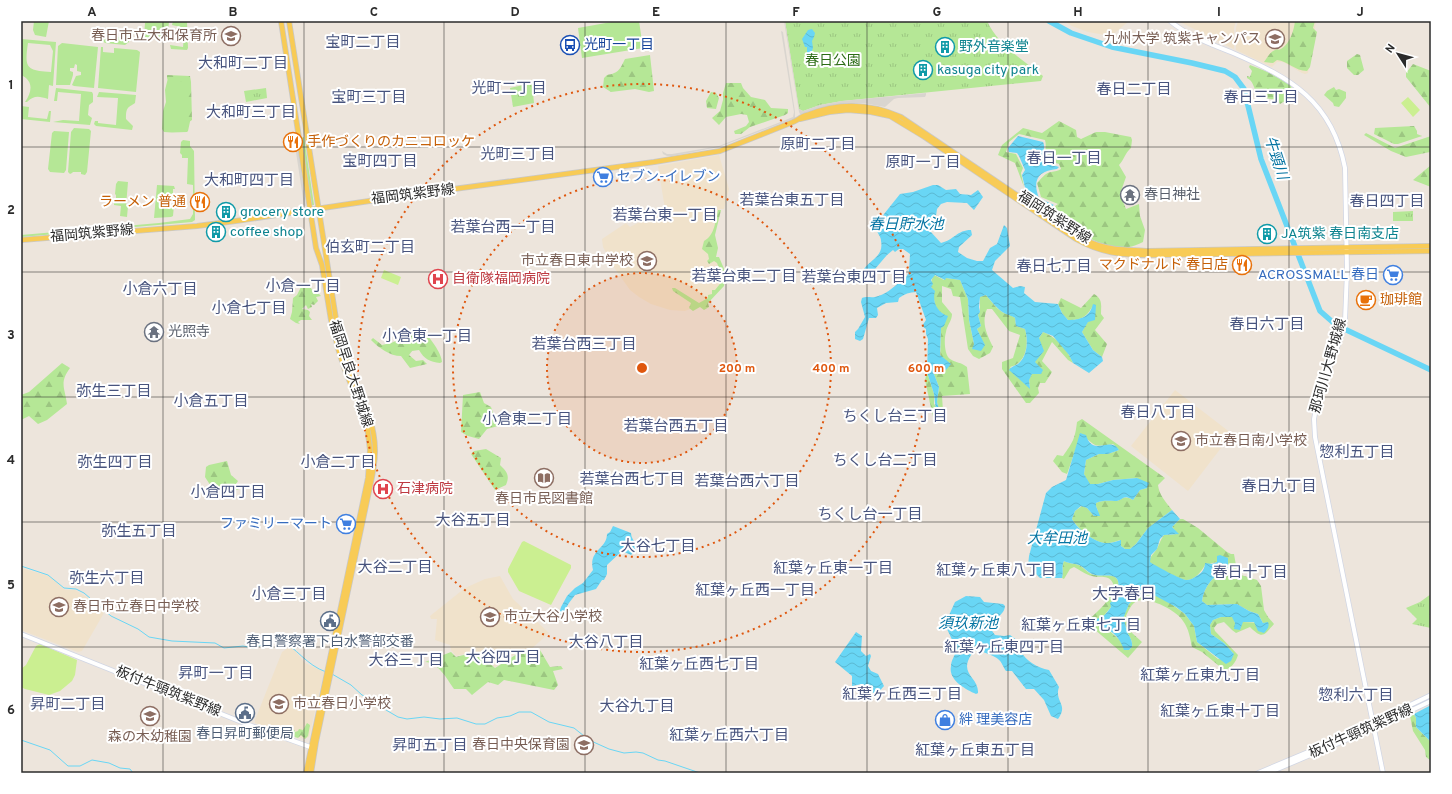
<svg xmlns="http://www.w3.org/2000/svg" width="1452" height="794" font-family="Overpass,'Noto Sans JP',sans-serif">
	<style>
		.education { fill: #f0e2cb }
		.grass { fill: #b5e796; fill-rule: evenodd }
		.forest { fill: url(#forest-firs) }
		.park { fill: url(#park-tufts) }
		.pitch { fill: #cbef91 }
		.plaza { fill: #d9d5cf }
		.water { fill: url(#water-waves) }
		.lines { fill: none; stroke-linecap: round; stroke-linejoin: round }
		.stream { stroke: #69d6f5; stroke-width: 1 }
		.river { stroke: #69d6f5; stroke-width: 5.5 }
		.secondary-casing { stroke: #d1d6e4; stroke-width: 5.5 }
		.primary-casing { stroke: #c8c8c8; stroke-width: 6 }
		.secondary { stroke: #fff; stroke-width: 4 }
		.primary { stroke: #f8cb56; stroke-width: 4.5 }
		.grid { fill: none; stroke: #2b2b2b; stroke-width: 1; stroke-opacity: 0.55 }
		.ring { fill: none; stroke: #df570e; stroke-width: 2; stroke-dasharray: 2 4 }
		.labels { text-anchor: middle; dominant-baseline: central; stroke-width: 4; stroke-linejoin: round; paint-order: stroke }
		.education-label { font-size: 14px; fill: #785e54; stroke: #fff; text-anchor: end }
		.transit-label { font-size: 14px; fill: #164399; stroke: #fff; text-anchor: start }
		.culture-label { font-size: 14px; fill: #0d838f; stroke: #fff; text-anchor: start }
		.park-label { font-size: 14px; fill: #2c6c16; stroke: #fff }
		.food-label { font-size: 14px; fill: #c56008; stroke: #fff; text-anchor: start }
		.shop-label { font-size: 14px; fill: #366cbe; stroke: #fff; text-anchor: start }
		.street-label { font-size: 14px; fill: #2b2b2b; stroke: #fff }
		.worship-label { font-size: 14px; fill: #5b616d; stroke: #fff; text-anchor: start }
		.health-label { font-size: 14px; fill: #be3a42; stroke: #fff; text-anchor: start }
		.service-label { font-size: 14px; fill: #4e5e75; stroke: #fff }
		.neighbourhood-label { font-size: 15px; fill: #48547e; stroke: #fff }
		.water-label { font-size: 15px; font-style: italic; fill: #0675a3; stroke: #fff }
		.quarter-label { font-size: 16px; fill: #48547e; stroke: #fff }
		.centre { fill: #df570e; stroke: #fff; stroke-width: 2 }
		.ring-label { font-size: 12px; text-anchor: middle; font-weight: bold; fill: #df570e; stroke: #fff; stroke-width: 4; stroke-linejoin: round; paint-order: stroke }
		.neatline { fill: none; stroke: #2b2b2b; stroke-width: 1.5 }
		.grid-label { font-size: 13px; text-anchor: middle; font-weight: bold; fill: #2b2b2b }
	</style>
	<defs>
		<pattern id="forest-firs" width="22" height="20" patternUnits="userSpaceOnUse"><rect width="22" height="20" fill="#b5e796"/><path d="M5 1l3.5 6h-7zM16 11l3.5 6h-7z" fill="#9cc681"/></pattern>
		<pattern id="park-tufts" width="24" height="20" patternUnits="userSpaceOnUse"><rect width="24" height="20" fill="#b5e796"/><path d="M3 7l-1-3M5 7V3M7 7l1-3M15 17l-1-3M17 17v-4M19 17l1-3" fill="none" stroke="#9cc681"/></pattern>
		<pattern id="water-waves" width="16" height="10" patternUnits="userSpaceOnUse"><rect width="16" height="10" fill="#69d6f5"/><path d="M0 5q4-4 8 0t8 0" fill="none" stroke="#5bb8d2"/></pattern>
	</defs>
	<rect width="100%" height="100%" fill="#ede5dc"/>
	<path class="education" d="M1064 21H1129L1111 36 1088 32 1072 26Z
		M1178 21H1236L1234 28V49Z
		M1238 21H1316L1308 73 1305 74 1302 73 1283 62H1277L1272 67 1236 50V28Z
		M719 155 729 189 724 209H720L713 235 715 259 720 263 724 283 707 302 685 311 670 310 651 304 639 297 630 290 613 266 603 247 602 239 626 223 630 227 665 209 658 166Z
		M1175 390 1231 433V435L1188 491 1131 446Z
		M21 568 49 576 65 590H75L91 600 104 613 82 651 78 652 21 630Z
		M500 576 513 599 549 633 529 651 516 653 495 667 484 656 472 652 456 656 451 650 450 645 435 640 437 619H431L430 616 465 588 485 579Z
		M291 646 305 663 324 672 309 737 304 739 255 723V720L282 652Z"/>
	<path class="grass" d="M34 21H49L46 37 35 35 33 30Z
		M148 21H167L169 22 167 39 144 37 145 23Z
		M173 21 187 22 188 48 187 50 171 49 170 45 183 47 185 28 172 25Z
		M617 21H639L643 48 582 58 578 28Z
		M121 34 129 37V42L125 45 105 43 102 40V36L121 37Z
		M21 39 56 42 53 86 49 85 48 99C39 96 34 95 27 102H25C32 92 34 81 21 75ZM28 43 50 45 53 51 51 72C27 70 24 69 28 43Z
		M62 43 98 47 94 88 74 86 72 85 76 76 81 75V72L77 71V65L75 64 74 68H70V71L73 72V75L70 85H56L58 46Z
		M101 47H103V52L114 53V48L137 50 140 52 136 92 98 88Z
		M190 77 191 117 188 131 187 132C179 132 172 133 164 132L162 129 163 111 166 102 165 90 168 78Z
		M56 88 92 92 93 94V102L89 105 88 115 92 118 90 125 53 122 63 120 79 121 81 94 58 92 57 101H54Z
		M99 92 136 95 135 103C127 108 126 108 126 119L133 126 132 130 96 126 94 124 95 121H98V123L116 125 118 98 97 97Z
		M21 106 29 107 28 117 47 119 49 111H51L50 122 21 119Z
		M74 128 89 129 91 131 87 172 85 175 81 174V172H73L72 173 70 174 68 172 71 132Z
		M54 131 69 132 66 170 64 173 50 172 48 169 52 133Z
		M304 137 314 205H312L301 138Z
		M183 140 190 141V146L194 151 195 220 192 222 21 237V235L159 223 190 219 193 214V185L187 184 188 158H182V155L180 153 181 142Z
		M118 181 128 182 126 206H128L127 217 120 216 121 206 114 205V202H116V195L115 194 116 184Z
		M157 185 174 186 175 189H173V194H175L174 201 168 202V204L174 205 173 216 171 217 154 218Z"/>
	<path class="forest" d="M1295 21H1315L1313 28 1317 32 1310 67 1307 71C1295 71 1288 61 1277 60L1273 63 1264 62C1267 58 1270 52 1275 50 1279 48 1277 51 1281 49 1290 44 1294 30 1295 21Z
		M1357 54 1360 55 1364 70 1358 75H1354L1347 68V61Z
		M650 55 654 91 649 92 635 89 611 92 603 87 604 78 607 75C619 73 620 69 625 59Z
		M1413 64 1431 71V108L1406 77V73Z
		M1250 65 1268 72 1291 85 1292 93 1286 97 1285 101 1280 104 1277 100C1270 99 1260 98 1256 91 1253 86 1253 81 1247 78V76L1250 77 1252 71 1249 67Z
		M167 75 190 76 191 82 192 120 189 122H185C189 114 187 92 185 83L181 81 179 82 173 79 171 80 170 84 167 78Z
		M726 83H741L743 88 751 97 765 100 771 108 788 109V113L785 115 750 127 741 134H735L734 131 746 126 749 122 747 115 741 114 726 117 719 125 712 118 720 111 723 100V93Z
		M1334 87 1336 90 1339 89 1346 92V98L1339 107 1334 106 1333 103 1324 95 1327 91Z
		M711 92 716 93 719 98 716 109 707 108 706 101Z
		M1059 121 1076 130 1077 137 1081 139 1096 132H1105L1131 137 1132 140 1131 148C1125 153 1124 160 1119 165L1126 177 1120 194 1126 209 1139 204 1140 216 1145 230 1143 242C1138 244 1133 247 1128 247 1099 250 1071 227 1048 211L1058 204 1041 197 1037 183C1041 179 1045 173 1051 172 1055 171 1058 171 1061 169L1059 164 1046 160C1044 153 1047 147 1045 140L1019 134 1009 142 1006 152 1016 154 1023 168 1021 173 1024 187 1015 163 998 155 1002 145 1023 128 1042 133Z
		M1414 126 1417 131V134L1422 136 1398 144H1394L1374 134 1375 128Z
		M1366 133 1395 148 1431 136V153L1430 152 1406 157 1391 151 1364 135Z
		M1431 165V187L1413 180Z
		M718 210H721L715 235 718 248 716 257H719L728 278H725L721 274 717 263 714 261 709 264 707 261 709 259 708 254 702 249 704 241C715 235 715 222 718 210Z
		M934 275 944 280 946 278 960 280 968 299 969 320 974 344 980 335 977 329 981 326 978 315 980 312V297L986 295C991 301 998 311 1006 314 1010 315 1011 315 1015 318L1016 326 1025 329C1029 343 1027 363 1010 367L1030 388 1029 379 1032 374H1041L1035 362 1039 338 1043 332C1058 338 1067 349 1073 363L1068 360 1052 342 1042 361 1052 372 1045 383H1040L1038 388 1039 393 1030 403H1026L1002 369V362L1013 358 1020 335 1009 331 992 309H987C981 323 987 335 993 347L990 353 979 359 973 356 968 349 960 297 953 296 951 289 942 286V302L952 314C952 321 947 325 946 332 944 338 944 355 950 359 956 363 961 362 967 367L970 394 942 396 943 411 940 419H937L933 417 925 380 927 372 934 394V404L939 409 937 402 939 387 934 374 940 365 941 328 943 314 936 309C935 298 927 286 934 275Z
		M723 280H725L724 286 708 303 709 307 704 310 700 307 693 311 689 308 691 303 673 291 672 288H675L699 303 708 298V295L712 294V290H715Z
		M301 287 311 288 313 292H317L321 296 316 297 318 301 314 305 311 304 312 307 308 309 306 305 302 309 308 310 310 312 309 316 312 320H301L298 322 300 324 296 323 290 319 292 312 293 298 297 295Z
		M1094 294C1103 299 1101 305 1101 314L1104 318 1095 330 1107 344 1102 357 1093 350 1082 332 1088 321 1092 307C1086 318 1080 320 1068 320L1062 313 1058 304 1061 298 1081 308Z
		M416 329C418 329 420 330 422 331 429 335 442 354 442 362L440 363C430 362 424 359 419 350L412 351 409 355 416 361 423 360 427 364 410 368 401 356C390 356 379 348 371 340L373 338 382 345C391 343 401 341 405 332Z
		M62 363 70 368C59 383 65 388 67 404L47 420 38 424 29 416 21 420V395L29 392Z
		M480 392 484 403 491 407 498 426 487 429 479 439 468 436 461 432 463 395Z
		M1082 419 1165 478 1158 485C1159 495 1166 502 1172 510L1148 528 1136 544 1130 549H1125L1121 546 1120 540C1116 541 1112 543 1108 543 1095 544 1078 529 1072 519L1075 511 1082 506 1087 508 1094 516 1098 511 1096 506V503C1103 500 1108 501 1115 501 1123 501 1122 494 1133 500L1140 490 1147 488 1137 478 1113 480 1098 484H1089L1084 474 1086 460 1099 454H1108L1119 450 1113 444C1091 448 1096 445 1081 434L1067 474 1062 472 1053 461 1057 455 1063 456C1073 442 1075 439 1077 422Z
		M486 449 501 458 500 465C507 472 510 475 506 485L495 490 471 454 474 451Z
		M227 461 231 475 238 481 236 484 239 489 234 491 230 488 224 492 214 491 205 477 206 467 209 465Z
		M1180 519H1183L1198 528 1227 552 1231 554H1234L1237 571 1241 575 1257 580 1261 586 1264 610 1268 617 1274 624C1264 635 1263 640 1250 627L1236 633 1232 630 1224 622 1217 624 1214 628 1215 631 1238 655C1236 662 1231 669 1224 670L1202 652 1192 647C1190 638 1189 629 1183 621 1177 611 1149 596 1137 601 1131 604 1129 610 1126 616L1131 632 1142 642 1128 658 1087 623C1091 617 1095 614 1100 609 1107 603 1111 594 1114 586 1110 573 1102 579 1092 576 1086 575 1080 570 1074 567L1070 569 1064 579 1062 578C1064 572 1061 567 1064 561 1069 564 1074 563 1079 565 1083 567 1087 572 1091 574 1102 579 1122 568 1118 590 1117 596 1115 599 1111 603V607L1102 618 1106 628 1122 642 1124 648 1129 650 1132 647C1133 640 1129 637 1127 631 1125 627 1126 623 1122 619L1129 604 1138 595 1152 594 1158 596 1170 603 1185 614 1194 626 1197 642 1218 659 1234 654 1224 643 1211 634 1210 625 1213 620 1221 617H1233L1235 623 1243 622 1263 623 1258 614 1249 611 1237 604 1207 605 1202 601C1204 586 1214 575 1228 568L1217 562 1205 565C1201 572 1195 580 1186 580 1181 580 1154 566 1149 562 1151 555 1152 556 1156 550 1159 546 1160 540 1164 535L1178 534 1172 527Z
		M540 650 550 667 561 666 563 669 553 671 558 685 554 690 504 680 498 685 488 682 472 695 466 689H454C447 679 439 663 425 662L451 652 456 657C479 651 478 653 495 668L517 654Z
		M1414 714 1416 718V727L1431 742V761L1426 757 1425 750 1413 731 1410 716Z
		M307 723 310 725 308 736 305 739 301 735 298 738 279 732 280 728 285 727 288 729 295 730V732L298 731 299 729 303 730Z"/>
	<path class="park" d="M785 21H987C998 45 1023 60 1043 76L1041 81 842 101 820 105 803 111 799 109Z
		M532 83 534 103 513 107 510 88Z
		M266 88 267 98 246 102 244 91Z
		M1413 211V221H1393V212Z
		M1431 594V628L1412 624 1417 619 1406 608 1420 602Z"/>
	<path class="pitch" d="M1408 97 1420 110 1413 117 1401 103Z
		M384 270 401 277 398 285 381 278Z
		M524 541 571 565V568L551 605 519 591 508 572V569L522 542Z
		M40 644 77 660 75 675 72 681 60 691 49 695 25 689 21 687V669L26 665 36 646Z"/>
	<path class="plaza" d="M784 21H785L799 109 803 111 820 105 842 101 926 93V95L925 97 898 98 894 99 885 107 863 103 843 104 829 106 804 114H800L799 112Z
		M781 31 783 32 795 112V118L719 147 672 156H667L663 154 662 151 667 154H672L719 146 793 117 794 112Z
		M294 139 297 140 306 206 273 213 244 217 243 215 303 207 304 205Z"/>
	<path class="water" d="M812 29 815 33 814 37 812 41 813 48 811 53H807V47H805L802 39 808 30Z
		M1018 136 1043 142C1046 148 1042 154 1044 161L1050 164 1059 167 1057 169C1038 171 1032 180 1039 198L1054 205 1047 209 1027 196 1022 175 1025 170 1019 156 1017 153 1009 152 1008 148Z
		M933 185H938L946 190 956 189 960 194 971 195 978 190 983 197 974 210 967 203 947 202 941 204 937 209 935 223 937 224 934 228H931L930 231 941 243C954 240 957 230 971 230L972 235 959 247 958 252 967 258 977 261H983L990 248 997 244 1004 225 1007 228 1010 246 995 261 992 270 1013 288 1020 286 1025 287 1024 293 1035 302 1058 304 1062 313 1068 320C1080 320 1090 317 1093 304L1096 305 1095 320 1088 322 1082 332 1093 350 1102 357 1103 361 1089 373 1073 363 1069 355 1053 336 1043 332 1039 338 1044 351 1035 362 1043 370 1041 374H1032L1029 380 1030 389 1009 370C1012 366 1016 366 1019 363 1028 355 1028 339 1025 329L1016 326 1015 318C1011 315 1010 316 1006 314 1000 312 990 300 986 295L980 297 979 307 980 312 978 315 981 326 977 329 985 345 981 351 972 349 974 344 969 320 968 299 960 280 946 278 945 280 935 275 931 280 933 284 931 287 935 291C932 302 937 312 948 316L944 326 941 328 940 355 951 364 946 370 939 365 934 374 939 387 937 402 939 409 938 412 936 411 934 394 927 372 928 339 926 334V329L922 326 926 320 916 292C910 292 904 294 899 298L898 302 886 303 877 308 878 315 876 318H869L863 339 860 341 855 339V332L858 329 865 317 861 302 862 298C867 296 870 298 875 297 884 295 894 288 900 281H904L909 272 910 254 903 249H899L895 252 893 250 887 255 875 269H864C871 259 884 256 881 241 881 236 877 234 877 229L884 214 900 194 913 192Z
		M1080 433 1086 435C1093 458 1110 435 1119 450L1108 454H1099L1086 460 1084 474 1090 484H1098L1113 480 1137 478 1149 483 1147 488 1140 490 1133 500C1123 493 1123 501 1115 501 1108 501 1103 500 1096 503V506L1100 516H1094L1087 508 1081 506 1075 511 1072 519C1077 529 1096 544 1108 543 1112 543 1117 541 1121 540V546L1125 549H1130L1136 544 1148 528 1172 510 1180 519 1172 527 1179 534 1164 535 1160 539 1157 549 1151 555 1150 562C1154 565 1182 580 1186 580 1190 580 1194 578 1198 575 1202 573 1205 568 1205 563L1212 564 1217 562V556L1220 555 1228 558V568C1214 575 1204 586 1202 601L1207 605 1237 604 1249 611 1258 614 1263 623 1268 622C1270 627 1267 630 1264 633L1258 631 1254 622H1243L1240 630 1234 629 1235 623 1232 617H1221L1213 620 1210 625 1211 634 1224 643 1234 654 1231 661 1226 664 1197 642 1194 626 1185 614 1176 607 1152 594 1138 595 1129 604 1123 619C1126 623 1125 627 1127 631 1129 637 1133 640 1132 647L1129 650H1124C1119 635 1110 629 1095 624L1096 619C1104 617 1106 614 1111 607L1110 603C1115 599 1117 596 1118 590 1122 568 1102 579 1092 574 1087 572 1084 567 1079 565 1074 563 1069 564 1064 561 1061 567 1064 572 1062 578H1040L1036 574 1034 569 1028 566 1029 556 1046 493 1052 487 1066 480Z
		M613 526 631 533C631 539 636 542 637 547L631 555 622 551 607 565V574L604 580H602L596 589 575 595C571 601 564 607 566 615L561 619 558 617 561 607 567 596 575 588 583 583 593 570C588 550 607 549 607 534L610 532Z
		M966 596 980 597 984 602 1003 604 1005 606C1004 617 992 617 990 628L995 635 1004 636 1010 635 1022 644 1020 651C1027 661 1037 668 1049 670L1059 687C1054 702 1069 704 1058 719L1051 716 1044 700 1034 689H1026L1012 671H1006C1003 667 1002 662 998 659 995 656 981 651 976 650 972 653 970 656 968 661 963 675 979 679 978 693L976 694C965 689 948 680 951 666 951 661 955 655 956 651 956 645 947 631 945 624L955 602Z
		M856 632 862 636 861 651 866 656 870 654 871 656 868 666 871 671 878 674 884 686 876 695 862 684 852 686V676L835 662Z
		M1431 705V742L1416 727V718L1414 714Z"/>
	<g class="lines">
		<path class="stream" d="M21 566 48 575 64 588 76 589 84 593 111 616 138 629 149 637 172 641 215 643 224 648 243 646 253 648 279 639C297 648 306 665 326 672
			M332 674 351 685 362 695 377 702 386 710 398 717 407 719 424 717 440 719 457 718 476 724H485L497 718 510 716 519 712H531L549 722 574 728 589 740 609 749 624 753 636 752 643 753 658 760 665 761 700 773
			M21 740 50 750 68 766H80L92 760 109 763 120 768 130 769 133 773"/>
		<path class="river" d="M1049 21 1071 33 1112 47 1192 63 1225 71 1235 77 1244 89 1261 159 1320 311 1336 325 1431 370"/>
		<g class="secondary-casing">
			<path id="secondary" d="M1170 21C1188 36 1211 44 1233 53 1291 78 1332 101 1345 168L1347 271 1345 321 1342 334 1318 398 1314 419 1315 437 1383 773
				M21 634 249 725 313 748
				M1258 773 1346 736 1431 695
				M1268 773 1374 728 1431 701"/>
		</g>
		<g class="primary-casing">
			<path id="primary" d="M281 21 316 248 322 265 331 320 338 348 345 370 364 415 367 424 370 450 368 478 306 773
				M289 21 336 319C339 335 343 351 349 367 360 394 375 420 375 451 375 465 372 478 369 491L316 742 311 773
				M800 119 829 112 848 110 871 112 890 116 923 136 1076 239C1101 253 1121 255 1149 255L1431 251
				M21 240 197 226 243 220 409 195 654 162 720 151 793 122C798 120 802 116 807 115 839 102 870 103 901 117L1070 231C1099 250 1116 250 1149 251L1431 246"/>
		</g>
		<use href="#secondary" class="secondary"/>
		<use href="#primary" class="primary"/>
	</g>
	<path class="grid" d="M163 21V773M304 21V773M444 21V773M585 21V773M726 21V773M867 21V773M1008 21V773M1148 21V773M1289 21V773M21 147H1431M21 272H1431M21 397H1431M21 522H1431M21 647H1431"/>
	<circle cx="642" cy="368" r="95" fill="#df570e" fill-opacity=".12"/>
	<g class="ring">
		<circle cx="642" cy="368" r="95"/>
		<circle cx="642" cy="368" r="189"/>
		<circle cx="642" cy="368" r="284"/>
	</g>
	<defs>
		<g id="school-ring" transform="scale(1)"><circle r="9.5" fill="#fff" stroke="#8d6e63" stroke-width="1.5"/><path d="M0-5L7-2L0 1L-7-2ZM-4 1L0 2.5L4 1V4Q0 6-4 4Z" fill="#8d6e63"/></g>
		<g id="university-ring" transform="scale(1)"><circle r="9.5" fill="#fff" stroke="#8d6e63" stroke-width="1.5"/><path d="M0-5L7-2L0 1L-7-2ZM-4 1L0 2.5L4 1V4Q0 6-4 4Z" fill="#8d6e63"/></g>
		<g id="bus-ring" transform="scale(1)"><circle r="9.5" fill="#fff" stroke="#1a4fb4" stroke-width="1.5"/><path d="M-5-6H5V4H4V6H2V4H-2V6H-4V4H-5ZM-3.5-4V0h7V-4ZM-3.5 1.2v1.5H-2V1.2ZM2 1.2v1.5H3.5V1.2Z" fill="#1a4fb4"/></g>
		<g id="building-ring" transform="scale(1)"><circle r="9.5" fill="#fff" stroke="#0f9aa8" stroke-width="1.5"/><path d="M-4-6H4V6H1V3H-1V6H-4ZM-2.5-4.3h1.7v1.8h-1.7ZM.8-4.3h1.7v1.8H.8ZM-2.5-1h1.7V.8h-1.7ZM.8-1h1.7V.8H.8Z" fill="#0f9aa8"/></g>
		<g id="restaurant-ring" transform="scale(1)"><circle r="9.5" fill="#fff" stroke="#e8710a" stroke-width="1.5"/><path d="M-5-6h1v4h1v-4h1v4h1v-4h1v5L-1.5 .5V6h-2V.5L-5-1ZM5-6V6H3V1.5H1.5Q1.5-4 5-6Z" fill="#e8710a"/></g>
		<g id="supermarket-ring" transform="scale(1)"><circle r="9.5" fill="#fff" stroke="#3f7fe0" stroke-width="1.5"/><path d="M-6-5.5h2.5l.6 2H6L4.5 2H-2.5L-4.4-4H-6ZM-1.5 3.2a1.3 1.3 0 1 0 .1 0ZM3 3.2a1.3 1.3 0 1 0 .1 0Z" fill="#3f7fe0"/></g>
		<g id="temple-ring" transform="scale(1)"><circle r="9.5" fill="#fff" stroke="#6b7280" stroke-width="1.5"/><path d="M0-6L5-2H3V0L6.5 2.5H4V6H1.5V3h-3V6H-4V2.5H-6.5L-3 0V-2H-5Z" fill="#6b7280"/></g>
		<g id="hospital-ring" transform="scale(1)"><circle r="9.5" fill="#fff" stroke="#e0444e" stroke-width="1.5"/><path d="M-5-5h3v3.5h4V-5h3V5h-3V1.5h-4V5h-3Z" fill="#e0444e"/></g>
		<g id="cafe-ring" transform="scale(1)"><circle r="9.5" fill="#fff" stroke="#e8710a" stroke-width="1.5"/><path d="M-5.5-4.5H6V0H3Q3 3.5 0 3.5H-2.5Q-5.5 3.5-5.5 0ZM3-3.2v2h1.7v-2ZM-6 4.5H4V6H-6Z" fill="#e8710a"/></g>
		<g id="library-ring" transform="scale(1)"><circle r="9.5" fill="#fff" stroke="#8d6e63" stroke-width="1.5"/><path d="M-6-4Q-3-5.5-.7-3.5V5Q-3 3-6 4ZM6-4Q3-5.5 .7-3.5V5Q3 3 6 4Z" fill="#8d6e63"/></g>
		<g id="civic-ring" transform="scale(1)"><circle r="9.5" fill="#fff" stroke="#5c6f8a" stroke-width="1.5"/><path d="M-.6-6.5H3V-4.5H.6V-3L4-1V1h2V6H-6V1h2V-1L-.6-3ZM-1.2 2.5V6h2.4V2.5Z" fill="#5c6f8a"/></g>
		<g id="shop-ring" transform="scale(1)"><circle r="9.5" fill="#fff" stroke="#3f7fe0" stroke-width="1.5"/><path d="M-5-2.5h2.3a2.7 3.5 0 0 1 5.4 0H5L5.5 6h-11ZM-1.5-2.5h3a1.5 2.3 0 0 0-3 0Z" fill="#3f7fe0"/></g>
	</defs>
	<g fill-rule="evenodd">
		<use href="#school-ring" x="231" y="36"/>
		<use href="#university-ring" x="1275" y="39"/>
		<use href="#bus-ring" x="570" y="45"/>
		<use href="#building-ring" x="945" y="47"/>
		<use href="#building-ring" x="923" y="70"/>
		<use href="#restaurant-ring" x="293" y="142"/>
		<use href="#supermarket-ring" x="603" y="177"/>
		<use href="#temple-ring" x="1130" y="195"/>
		<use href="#restaurant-ring" x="200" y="202"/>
		<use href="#building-ring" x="226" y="212"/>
		<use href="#building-ring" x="216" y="232"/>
		<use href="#building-ring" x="1267" y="234"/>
		<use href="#school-ring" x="647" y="261"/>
		<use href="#restaurant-ring" x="1242" y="265"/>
		<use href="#supermarket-ring" x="1393" y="275"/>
		<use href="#hospital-ring" x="438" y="279"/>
		<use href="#cafe-ring" x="1366" y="300"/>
		<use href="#temple-ring" x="154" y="332"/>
		<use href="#school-ring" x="1181" y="441"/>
		<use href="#library-ring" x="544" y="478"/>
		<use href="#hospital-ring" x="383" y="489"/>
		<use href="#supermarket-ring" x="346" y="524"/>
		<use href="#school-ring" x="59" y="607"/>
		<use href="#school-ring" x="490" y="617"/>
		<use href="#civic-ring" x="330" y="621"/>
		<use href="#school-ring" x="279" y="704"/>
		<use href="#civic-ring" x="245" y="713"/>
		<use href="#school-ring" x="150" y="716"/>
		<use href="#shop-ring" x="945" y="720"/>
		<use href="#school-ring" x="584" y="745"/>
	</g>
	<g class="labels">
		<g class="education-label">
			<text x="217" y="36">春日市立大和保育所</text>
			<text x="1261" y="39">九州大学 筑紫キャンパス</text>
			<text x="633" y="261">市立春日東中学校</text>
			<text x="1195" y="441" text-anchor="start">市立春日南小学校</text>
			<text x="544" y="499" text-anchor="middle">春日市民図書館</text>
			<text x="73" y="607" text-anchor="start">春日市立春日中学校</text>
			<text x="504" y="617" text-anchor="start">市立大谷小学校</text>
			<text x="293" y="704" text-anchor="start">市立春日小学校</text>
			<text x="150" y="737" text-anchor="middle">森の木幼稚園</text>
			<text x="570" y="745">春日中央保育園</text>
		</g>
		<g class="transit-label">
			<text x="584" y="45">光町一丁目</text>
		</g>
		<g class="culture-label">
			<text x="959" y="47">野外音楽堂</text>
			<text x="937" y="70">kasuga city park</text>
			<text x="240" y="212">grocery store</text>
			<text x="230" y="232">coffee shop</text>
			<text x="1281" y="234">JA筑紫 春日南支店</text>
		</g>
		<g class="park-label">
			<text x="833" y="61">春日公園</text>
		</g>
		<g class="food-label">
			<text x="307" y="142">手作づくりのカニコロッケ</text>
			<text x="186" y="202" text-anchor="end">ラーメン 普通</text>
			<text x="1228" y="265" text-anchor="end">マクドナルド 春日店</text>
			<text x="1380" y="300">珈琲館</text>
		</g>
		<g class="shop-label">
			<text x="617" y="177">セブン-イレブン</text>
			<text x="1379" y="275" text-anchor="end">ACROSSMALL 春日</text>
			<text x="332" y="524" text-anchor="end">ファミリーマート</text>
			<text x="959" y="720">絆 理美容店</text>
		</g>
		<g class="street-label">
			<text transform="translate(413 195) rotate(-7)">福岡筑紫野線</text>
			<text transform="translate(1054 218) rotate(33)">福岡筑紫野線</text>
			<text transform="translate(92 234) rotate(-5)">福岡筑紫野線</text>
			<text transform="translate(1329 366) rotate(-74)">那珂川大野城線</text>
			<text transform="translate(350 374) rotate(72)">福岡早良大野城線</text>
			<text transform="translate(168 692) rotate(22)">板付牛頸筑紫野線</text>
			<text transform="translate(1361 732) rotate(-24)">板付牛頸筑紫野線</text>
		</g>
		<g class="worship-label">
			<text x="1144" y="195">春日神社</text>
			<text x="168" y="332">光照寺</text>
		</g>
		<g class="health-label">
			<text x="452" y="279">自衛隊福岡病院</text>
			<text x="397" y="489">石津病院</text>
		</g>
		<g class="service-label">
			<text x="330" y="642">春日警察署下白水警部交番</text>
			<text x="245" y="734">春日昇町郵便局</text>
		</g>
		<g class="neighbourhood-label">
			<text x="363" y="43">宝町二丁目</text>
			<text x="243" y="64">大和町二丁目</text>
			<text x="509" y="89">光町二丁目</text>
			<text x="1134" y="90">春日二丁目</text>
			<text x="369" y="98">宝町三丁目</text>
			<text x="1261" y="98">春日三丁目</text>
			<text x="251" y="113">大和町三丁目</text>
			<text x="818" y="145">原町二丁目</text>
			<text x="518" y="155">光町三丁目</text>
			<text x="1064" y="159">春日一丁目</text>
			<text x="380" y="162">宝町四丁目</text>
			<text x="923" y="163">原町一丁目</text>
			<text x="249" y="181">大和町四丁目</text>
			<text x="792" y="201">若葉台東五丁目</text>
			<text x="1387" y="202">春日四丁目</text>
			<text x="665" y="216">若葉台東一丁目</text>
			<text x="503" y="228">若葉台西一丁目</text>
			<text x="370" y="248">伯玄町二丁目</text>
			<text x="1054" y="267">春日七丁目</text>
			<text x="744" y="277">若葉台東二丁目</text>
			<text x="854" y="278">若葉台東四丁目</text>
			<text x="303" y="287">小倉一丁目</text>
			<text x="160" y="290">小倉六丁目</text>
			<text x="249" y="309">小倉七丁目</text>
			<text x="1267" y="325">春日六丁目</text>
			<text x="427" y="337">小倉東一丁目</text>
			<text x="584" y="345">若葉台西三丁目</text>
			<text x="114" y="392">弥生三丁目</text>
			<text x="211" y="402">小倉五丁目</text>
			<text x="1158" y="413">春日八丁目</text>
			<text x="895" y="417">ちくし台三丁目</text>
			<text x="527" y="420">小倉東二丁目</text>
			<text x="676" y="427">若葉台西五丁目</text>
			<text x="1357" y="453">惣利五丁目</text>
			<text x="885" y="461">ちくし台二丁目</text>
			<text x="115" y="463">弥生四丁目</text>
			<text x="338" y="463">小倉二丁目</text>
			<text x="632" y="480">若葉台西七丁目</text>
			<text x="747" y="482">若葉台西六丁目</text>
			<text x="1279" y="487">春日九丁目</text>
			<text x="228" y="493">小倉四丁目</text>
			<text x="870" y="515">ちくし台一丁目</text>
			<text x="473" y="521">大谷五丁目</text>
			<text x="139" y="532">弥生五丁目</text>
			<text x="658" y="547">大谷七丁目</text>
			<text x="395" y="568">大谷二丁目</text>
			<text x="833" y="569">紅葉ヶ丘東一丁目</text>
			<text x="996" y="571">紅葉ヶ丘東八丁目</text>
			<text x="1250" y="573">春日十丁目</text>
			<text x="107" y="579">弥生六丁目</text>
			<text x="755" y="591">紅葉ヶ丘西一丁目</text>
			<text x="289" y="595">小倉三丁目</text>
			<text x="1081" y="626">紅葉ヶ丘東七丁目</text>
			<text x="606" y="643">大谷八丁目</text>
			<text x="1004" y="648">紅葉ヶ丘東四丁目</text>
			<text x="503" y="658">大谷四丁目</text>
			<text x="406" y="661">大谷三丁目</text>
			<text x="699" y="665">紅葉ヶ丘西七丁目</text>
			<text x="216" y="674">昇町一丁目</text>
			<text x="1200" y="676">紅葉ヶ丘東九丁目</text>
			<text x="902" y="695">紅葉ヶ丘西三丁目</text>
			<text x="1356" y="696">惣利六丁目</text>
			<text x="68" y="705">昇町二丁目</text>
			<text x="637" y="707">大谷九丁目</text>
			<text x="1220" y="712">紅葉ヶ丘東十丁目</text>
			<text x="729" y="736">紅葉ヶ丘西六丁目</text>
			<text x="430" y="746">昇町五丁目</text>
			<text x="975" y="751">紅葉ヶ丘東五丁目</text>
		</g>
		<g class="water-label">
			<text transform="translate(1275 158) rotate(72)">牛頸川</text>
			<text x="906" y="225">春日貯水池</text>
			<text x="1057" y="539">大牟田池</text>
			<text x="968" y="624">須玖新池</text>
		</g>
		<g class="quarter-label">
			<text x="1124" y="595">大字春日</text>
		</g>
	</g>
	<circle cx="642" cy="368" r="6" class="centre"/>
	<g class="ring-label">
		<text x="737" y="372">200 m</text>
		<text x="831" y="372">400 m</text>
		<text x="926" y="372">600 m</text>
	</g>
	<rect width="1452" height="794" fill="none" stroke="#ffffff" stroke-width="44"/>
	<g transform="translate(1398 54) rotate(306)" stroke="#ffffff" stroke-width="3" paint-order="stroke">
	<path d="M0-3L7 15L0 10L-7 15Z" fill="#2b2b2b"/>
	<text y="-6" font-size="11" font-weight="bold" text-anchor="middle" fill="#2b2b2b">N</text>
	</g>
	<rect x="22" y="22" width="1408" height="750" class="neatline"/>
	<g class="grid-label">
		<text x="92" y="16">A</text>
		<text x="233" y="16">B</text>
		<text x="374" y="16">C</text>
		<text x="515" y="16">D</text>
		<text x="656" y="16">E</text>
		<text x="796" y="16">F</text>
		<text x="937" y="16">G</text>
		<text x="1078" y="16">H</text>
		<text x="1219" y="16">I</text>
		<text x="1360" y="16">J</text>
		<text x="11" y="89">1</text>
		<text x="11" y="214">2</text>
		<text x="11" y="339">3</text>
		<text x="11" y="464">4</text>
		<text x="11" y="589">5</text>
		<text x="11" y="714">6</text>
	</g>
</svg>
